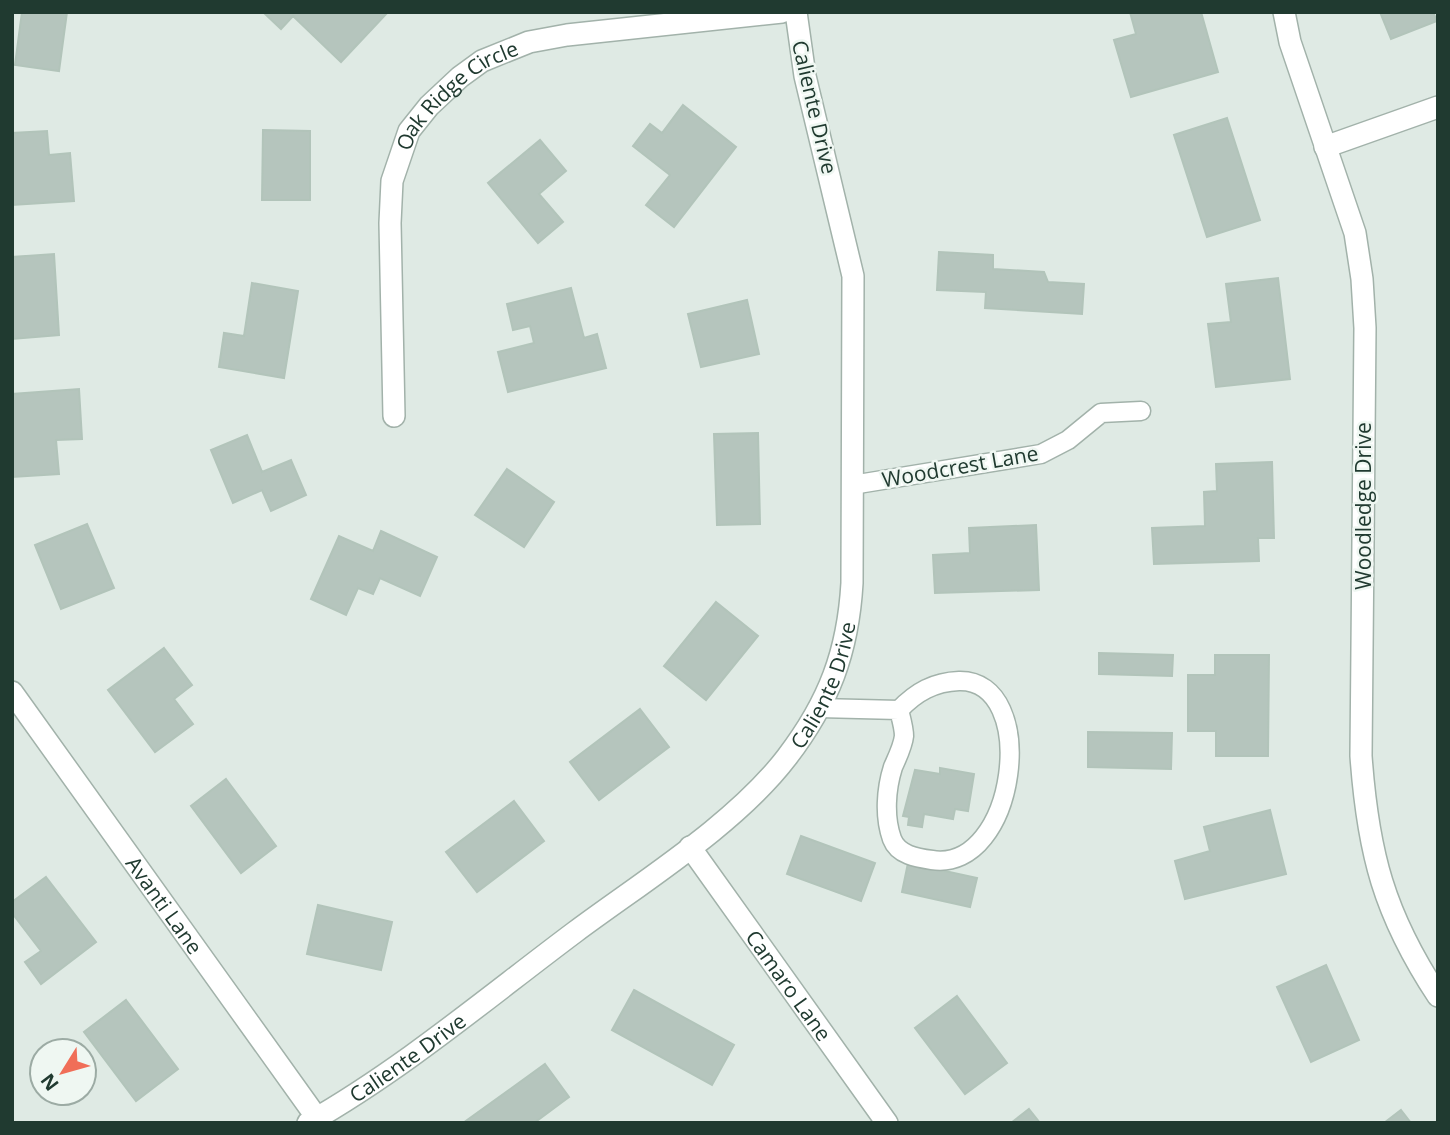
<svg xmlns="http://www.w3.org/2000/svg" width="1450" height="1135" font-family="'Open Sans',sans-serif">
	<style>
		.building { fill: #b5c5bd; stroke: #b2c4ba; stroke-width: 2 }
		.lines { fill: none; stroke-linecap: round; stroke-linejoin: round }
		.lane-casing { stroke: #a2b2aa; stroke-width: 21 }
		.street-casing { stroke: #a2b2aa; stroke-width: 24 }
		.lane { stroke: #fff; stroke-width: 18 }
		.street { stroke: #fff; stroke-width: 21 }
		.labels { text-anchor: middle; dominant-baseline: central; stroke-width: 5; stroke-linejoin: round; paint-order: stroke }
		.street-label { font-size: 21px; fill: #203a30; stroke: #eff7f2 }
	</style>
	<rect width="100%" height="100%" fill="#dfeae4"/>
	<path class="building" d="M22 12H67L59 71 15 65Z
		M263 12H388L341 62 293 16 281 29Z
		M1130 12H1201L1218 72 1131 97 1114 40 1136 34Z
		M1380 12H1433L1437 21 1391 39Z
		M683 105 736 147 674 227 646 205 670 175 633 146 650 124 662 133Z
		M1227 118 1260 220 1207 237 1174 135Z
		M263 130 310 131V200H262Z
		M47 131 49 155 70 153 74 201 12 205V133Z
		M540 140 566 171 539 194 563 222 538 243 488 183Z
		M939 252 993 255V269L1044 272 1048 282 1084 284 1082 314 985 308 986 292 937 290Z
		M54 254 59 335 12 339V257Z
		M1278 278 1290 379 1216 387 1208 324 1231 322 1226 284Z
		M252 283 298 291 284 378 219 367 224 333 244 336Z
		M571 288 584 338 597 334 606 368 508 392 498 352 534 343 530 326 513 330 507 304Z
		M747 300 759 354 701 367 688 314Z
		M79 389 82 439 56 440 59 474 12 477V394Z
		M758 433 760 524 717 525 714 434Z
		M247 435 262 472 291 460 306 495 271 511 262 490 233 503 211 450Z
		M1272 462 1274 538H1258L1259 561 1154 564 1152 528 1205 526 1204 492 1217 491 1216 464Z
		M507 469 554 502 524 547 475 515Z
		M87 524 114 588 61 609 35 545Z
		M1036 525 1039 590 935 593 933 555 970 553 969 528Z
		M381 531 437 557 420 596 380 578 373 594 358 588 346 615 311 599 339 536 373 551Z
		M716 602 758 636 706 700 664 666Z
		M164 648 192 685 174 699 193 724 155 752 108 690Z
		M1099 653 1173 655 1172 676 1099 674Z
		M1215 655H1269L1268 756H1216V731H1188V675H1215Z
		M640 709 669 747 599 800 570 762Z
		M1088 732 1172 733 1171 769 1088 767Z
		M940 768 974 774 968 811 955 809 953 819 924 814 922 827 908 825 909 817 903 816 915 770 940 774Z
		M226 779 276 846 241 873 191 806Z
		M514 801 544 841 477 892 446 852Z
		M1270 810 1286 874 1185 899 1175 861 1210 851 1204 827Z
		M801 836 875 863 861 901 787 874Z
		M908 863 977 878 970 907 902 892Z
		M46 877 96 942 41 984 25 962 41 951 12 913V902Z
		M318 905 392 922 381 970 307 954Z
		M1326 965 1359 1040 1311 1062 1277 987Z
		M634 990 734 1045 712 1085 612 1030Z
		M957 996 1007 1063 965 1094 915 1028Z
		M126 1000 178 1069 136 1101 84 1032Z
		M545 1064 569 1097 534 1123H463Z
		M1029 1109 1040 1123H1011Z
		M1401 1110 1411 1123H1384Z"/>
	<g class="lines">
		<g class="lane-casing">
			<path id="lane" d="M852 485 1041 454 1068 440 1101 413 1141 411
				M819 708 899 710C916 692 934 682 959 681 1041 679 1017 873 932 860 917 858 898 855 892 839 884 817 886 789 893 767 897 758 903 746 904 736 904 728 901 718 899 710"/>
		</g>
		<g class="street-casing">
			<g id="street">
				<path d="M1284 12 1290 42 1355 233 1362 279 1365 328 1361 756C1368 853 1384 914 1438 996"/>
				<path d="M1325 147 1438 107"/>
				<path id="s1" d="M394 416 390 223 392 181 409 131 429 106 460 77 482 61 529 42 567 35 782 12"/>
				<path id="s2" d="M12 692 317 1118"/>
				<path id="s3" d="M690 847 887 1123"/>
				<path id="s4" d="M308 1123C403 1069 488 997 575 932 642 882 736 824 787 757 829 702 848 652 852 583L853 276 805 76 796 12"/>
			</g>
		</g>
		<use href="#lane" class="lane"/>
		<use href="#street" class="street"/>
	</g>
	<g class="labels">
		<g class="street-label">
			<text stroke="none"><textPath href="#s1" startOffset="348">Oak Ridge Circle</textPath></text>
			<text transform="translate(815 107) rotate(77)">Caliente Drive</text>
			<text transform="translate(960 466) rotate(-10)">Woodcrest Lane</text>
			<text transform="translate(1363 506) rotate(-90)">Woodledge Drive</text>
			<text stroke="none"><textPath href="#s4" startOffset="686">Caliente Drive</textPath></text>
			<text stroke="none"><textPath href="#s2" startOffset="262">Avanti Lane</textPath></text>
			<text stroke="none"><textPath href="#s3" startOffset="170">Camaro Lane</textPath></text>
			<text stroke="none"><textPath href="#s4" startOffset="119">Caliente Drive</textPath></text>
		</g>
	</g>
	<rect width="1450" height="1135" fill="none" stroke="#203a30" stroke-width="28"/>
	<g transform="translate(63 1072) rotate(233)"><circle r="33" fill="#eff7f2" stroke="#9caba4" stroke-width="2"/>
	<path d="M0-5L12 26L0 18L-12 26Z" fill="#f06e58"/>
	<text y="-10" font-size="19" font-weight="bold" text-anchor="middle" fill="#203a30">N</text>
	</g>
</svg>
